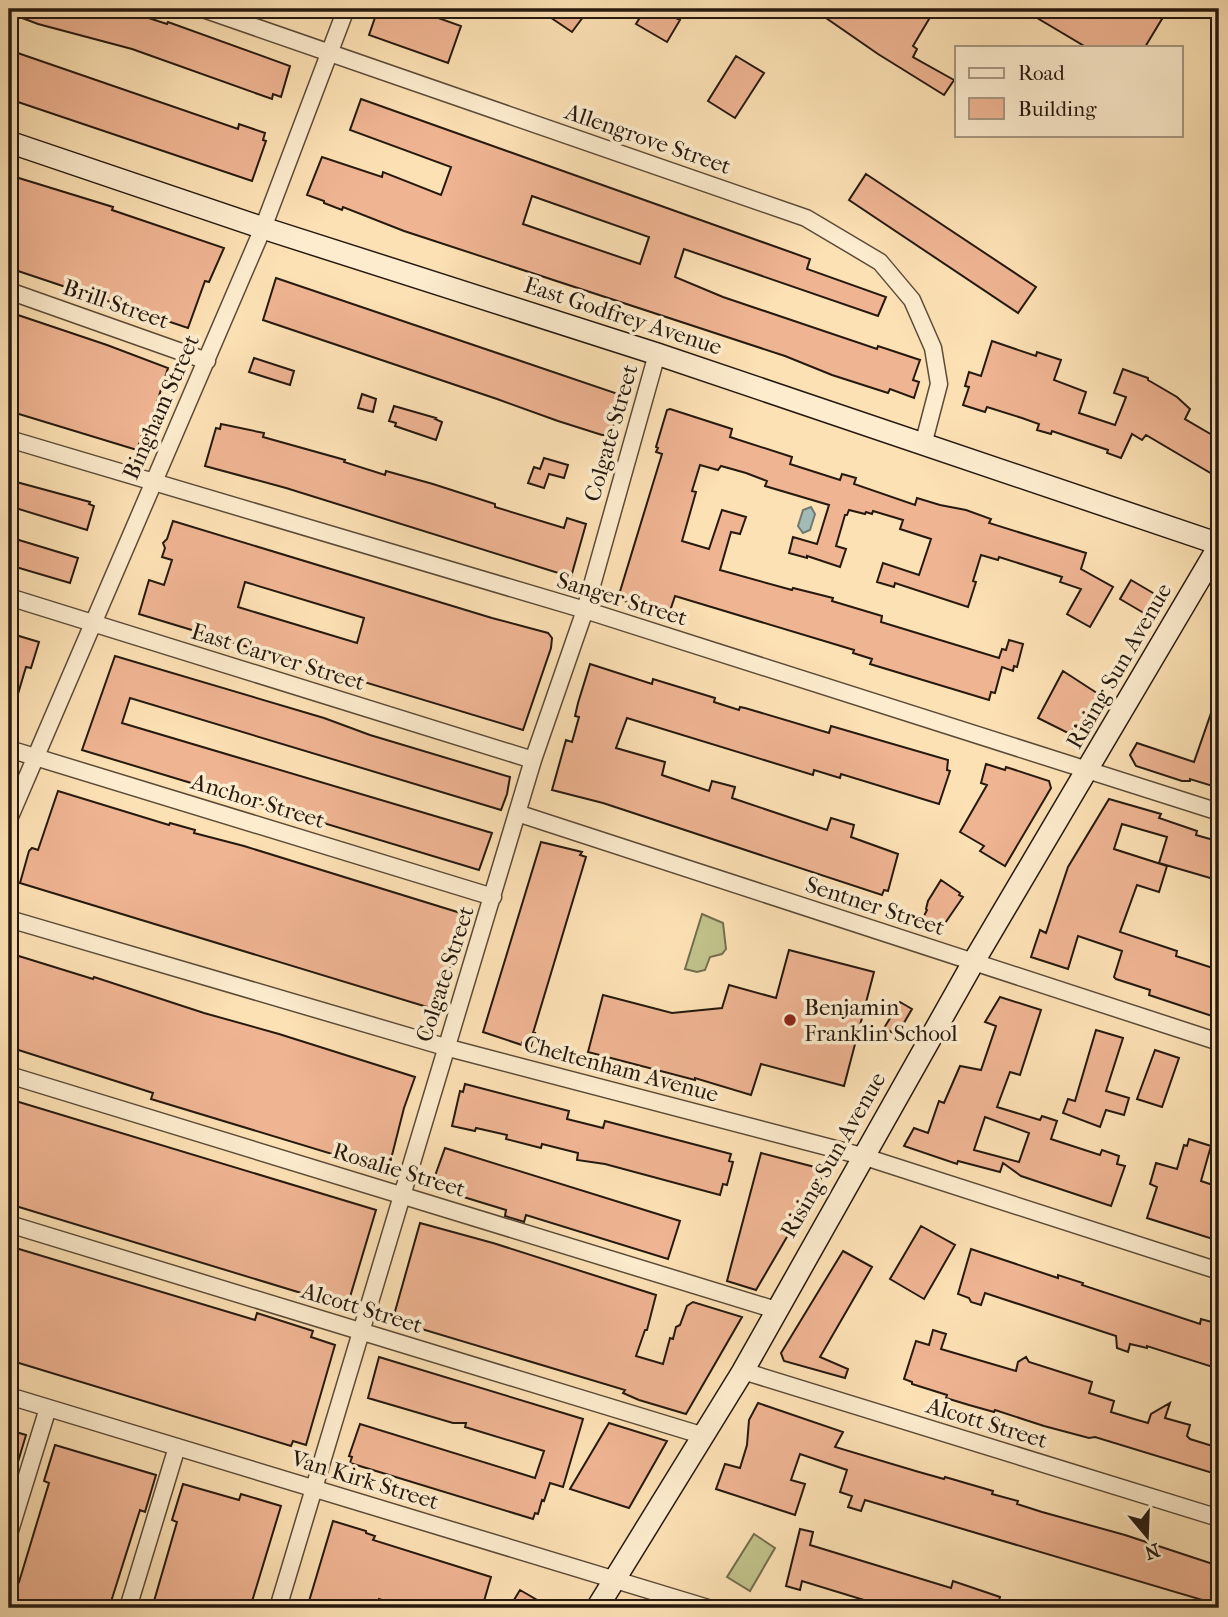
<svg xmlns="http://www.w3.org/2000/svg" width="1228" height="1617" font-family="'IM FELL French Canon',serif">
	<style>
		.green { fill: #c1c28b; stroke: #746e4d; stroke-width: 2 }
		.water { fill: #a2bbb6; stroke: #707a73; stroke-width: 2 }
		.building { fill: #efb492; stroke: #26190f; stroke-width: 2; fill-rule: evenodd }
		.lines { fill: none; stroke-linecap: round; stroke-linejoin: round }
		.street-casing { stroke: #5c4b38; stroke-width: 19 }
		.secondary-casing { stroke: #26190f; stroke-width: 24 }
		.street { stroke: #fdecce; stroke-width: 16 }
		.secondary { stroke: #fdecce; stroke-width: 21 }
		.poi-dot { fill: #8f2418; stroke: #fdecce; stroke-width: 2.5 }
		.labels { text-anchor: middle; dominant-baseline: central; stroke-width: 7; stroke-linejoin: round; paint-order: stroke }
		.street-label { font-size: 23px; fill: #26190f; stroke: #fdecce }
		.poi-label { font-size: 23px; fill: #26190f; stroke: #fdecce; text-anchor: start }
	</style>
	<rect width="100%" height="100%" fill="#fce1b4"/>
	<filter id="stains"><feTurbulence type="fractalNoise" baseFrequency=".00286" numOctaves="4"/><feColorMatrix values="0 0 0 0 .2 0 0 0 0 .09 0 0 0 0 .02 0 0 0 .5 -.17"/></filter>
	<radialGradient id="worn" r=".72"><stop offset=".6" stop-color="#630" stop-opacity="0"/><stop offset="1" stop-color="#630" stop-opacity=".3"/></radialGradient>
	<path class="green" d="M702 914 723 923 726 949 722 954 710 957 705 970 697 972 685 969Z
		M754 1534 775 1548 750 1591 727 1577Z"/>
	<path class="water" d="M811 507 815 514 810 530 803 533 798 526 803 510Z"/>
	<path class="building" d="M9 9H121L167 24 168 22 290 66 281 97 273 94 272 99 132 49 38 24 9 13Z
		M378 9H413L461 26 448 63 369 35Z
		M538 9H589L572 32Z
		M645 9H659L680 20 667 42 636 24Z
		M813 9H935L913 46 917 49 913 57 954 80 944 95 878 54Z
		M1022 9H1168L1145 47H1086Z
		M9 50 238 129 239 124 265 133 263 140 266 141 252 181 9 99Z
		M736 56 764 73 735 118 708 101Z
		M361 99 810 259 807 269 886 297 878 316 684 249 675 277 723 297 877 349 878 346 920 360 913 380 919 382 914 398 890 389 888 393 832 375 785 356 404 231 343 207 342 210 324 203V201L307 195 322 157 382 177 383 172 441 195 451 167 350 130ZM532 196 649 237 640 264 523 224Z
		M866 174 1036 287 1018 313 849 200Z
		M9 175 113 207 112 210 224 248 209 282 205 281 188 328 9 268Z
		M276 278 624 396 610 435H602L558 421 497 399 263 320Z
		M9 312 107 345 168 368 147 433 143 432 137 450 9 411Z
		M992 341 1036 356 1037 352 1061 360 1054 380 1086 392 1079 413 1115 425 1126 397 1114 393 1123 369 1148 378V380L1177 397 1190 409 1185 419 1219 439V478L1146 435 1142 440 1132 434 1121 458 1107 453 1108 450 1052 431 1051 434 1037 430 1039 424 1022 418 987 407 985 412 963 405 969 387 965 386 969 372 981 376Z
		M254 358 294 371 290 385 249 372Z
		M362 394 376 399 373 412 358 408Z
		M394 406 436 418 435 419 442 422 436 440 395 426 396 423 389 421Z
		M670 409 732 429 730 437 792 457 790 464 840 480 842 474 856 478 854 484 915 505 917 498 940 505 966 510 991 519 989 523 1086 553 1081 569 1113 587 1090 627 1067 614 1081 589 1060 582 1062 577 999 557 998 560 981 555 973 581 976 582 968 607 895 583 894 587 877 582 883 563 919 575 931 539 900 529 903 520 873 511 872 514 866 512 865 514 849 510 847 515H845L836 546 846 549 840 567 807 556V558L789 553 793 537 817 544 829 505 765 486 767 481 746 473 721 466 718 470 700 465 692 491 696 492 682 541 709 549 722 510 746 517 740 534 731 532 720 570 792 590 793 588 833 598 832 601 882 616 881 622 999 658 1002 649 1006 650 1009 640 1023 644 1017 667 1014 666 1013 671 1002 667 995 693 991 692 989 700 870 664 872 659 853 653 854 650 675 596 668 617 627 604V602L618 598 662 454 656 452 658 448 656 447 667 410Z
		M221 424 264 433 263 437 345 460 344 462 385 475 386 471 433 484 495 504V507L564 528 567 518 586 524 571 577 286 488 205 466 216 428 220 429Z
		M544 458 568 465 564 478 549 474 544 488 528 483 534 467 540 469Z
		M9 480 90 502 89 504 94 506 87 530 9 506Z
		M173 521 492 618 548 633 552 638 551 648 523 730 139 614 149 580 164 585 172 560 162 557 165 548 163 543 167 539ZM245 582 364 618 357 643 238 607Z
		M9 537 78 558 70 583 9 565Z
		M1131 580 1165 600 1154 619 1120 599Z
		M9 633 39 642 31 668 26 667 12 714 9 713Z
		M115 656 324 718 370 735 510 777 507 794 501 810 130 698 122 723 492 833 479 870 82 750Z
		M590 664 652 684 653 679 715 698 714 702 739 710 740 707 745 708 829 733 831 726 948 760 947 770 950 771 939 804 841 774 840 778 814 770 813 775 627 718 616 748 665 762 662 775 709 791 712 781 735 787 732 798 827 830 831 818 854 825 851 837 898 854 888 891 884 890 882 895 603 803 552 790 566 740 572 742 579 717 575 716 578 703Z
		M1063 671 1103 697 1083 731 1075 726 1070 734 1038 718Z
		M1217 696 1219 697V788L1190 779V781H1182L1136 766 1130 755 1137 743 1194 762Z
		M986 764 1005 770 1006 767 1049 781 1051 788 1005 866 980 851 984 846 960 832 987 785 981 783Z
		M58 791 169 825 170 823 195 830 194 833 244 846 467 915 456 950H454L447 984 437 1010 20 883 29 851 32 848 38 850Z
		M1109 799 1161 814 1159 818 1197 831 1196 835 1217 841 1216 845 1219 846V871L1217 880 1159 863 1167 837 1122 824 1114 849 1167 866 1159 892 1137 885 1120 932 1177 951 1176 956 1219 970V1005L1215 1017 1149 995 1150 990 1116 979 1114 977 1122 951 1078 936 1068 969 1031 957 1040 930 1046 933 1068 867Z
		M541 842 582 852 580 855 586 857 533 1033H535L531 1046 522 1043V1045L483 1032Z
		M941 880 960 893 959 895 963 897 941 929 923 918 927 910 926 909 928 901Z
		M789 950 874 972 844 1086 761 1064 751 1095 695 1078V1080L588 1052 603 995 672 1013 722 1008 729 985 776 998Z
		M9 953 93 979 94 977 204 1013 279 1034 415 1077 404 1108 388 1171 151 1099 153 1093 9 1047V998L13 983 9 982Z
		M1000 997 1041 1010 1020 1075 1010 1072 997 1107 1040 1120 1042 1116 1057 1121 1051 1139 1100 1155 1102 1150 1119 1156 1117 1164 1125 1166 1111 1206 1021 1176 1003 1163 1000 1172 958 1161 957 1164 904 1146 914 1128 928 1133 939 1101 944 1103 960 1066 981 1070 996 1026 985 1022ZM985 1117 1029 1133 1019 1162 974 1150Z
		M900 1002 912 1009 897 1035 884 1028Z
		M1096 1030 1123 1038 1106 1091 1129 1098 1124 1115 1106 1110 1100 1127 1063 1113 1068 1099 1075 1101Z
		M1155 1050 1179 1058 1162 1107 1137 1099Z
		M465 1084 569 1111 567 1119 603 1128 605 1121 731 1154 729 1161 733 1162 727 1185 723 1184 720 1195 605 1164 577 1160 578 1153 542 1144 541 1148 506 1139 507 1135 476 1128 475 1131 452 1126 460 1091 463 1092Z
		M9 1099 376 1210 347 1307 9 1204Z
		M1189 1139 1211 1146 1201 1181 1219 1187V1241L1147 1218 1157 1187 1150 1184 1156 1163 1177 1169 1184 1145 1187 1146Z
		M445 1148 680 1221 668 1259 526 1215 524 1222 518 1220 505 1216 506 1210 431 1187Z
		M761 1153 826 1170 756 1290 727 1281Z
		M420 1223 493 1243 656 1295 647 1330H645L636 1356 663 1364 670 1338 673 1339 676 1327 680 1325 687 1306 693 1302 742 1317 686 1414 639 1400 623 1393 625 1390 395 1321 396 1315H394Z
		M921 1226 955 1245 924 1299 890 1279Z
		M9 1246 255 1320 257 1313 313 1331 311 1337 335 1345 306 1445 293 1441 291 1446 9 1360Z
		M971 1249 1058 1278V1275L1083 1283 1082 1285 1200 1324 1201 1319 1219 1324V1369L1147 1346V1348L1130 1344 1128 1352 1117 1348 1116 1336 985 1293 981 1305 971 1302 969 1298 958 1294Z
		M843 1251 872 1267 820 1357 848 1369 845 1378 784 1361 781 1353Z
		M933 1330 946 1334 941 1349 1016 1371 1018 1362 1026 1357 1029 1362 1092 1382 1089 1393 1114 1401 1111 1412 1134 1419 1148 1423 1151 1414 1170 1403 1165 1418 1190 1425 1187 1436 1190 1439 1219 1448V1475L1095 1437 1089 1438 1044 1426 995 1410 994 1412 969 1405 946 1398 947 1395 912 1384V1382L904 1379 916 1341 929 1345Z
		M379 1357 583 1419 563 1487 550 1483 544 1501 542 1500 538 1514 535 1513 533 1519 350 1463 352 1457 349 1456 360 1424 535 1478 544 1451 465 1427 466 1423H453L368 1398Z
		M758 1403 843 1432 835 1447 919 1472 944 1479 945 1477 993 1491 992 1494 1018 1501 1017 1504 1042 1512 1125 1535 1219 1566V1605L865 1500 861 1511 848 1507 852 1496 840 1492 847 1470 800 1454 791 1480 805 1484 795 1515 716 1489 725 1464 740 1468 747 1445 749 1420Z
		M609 1423 667 1441 629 1508 570 1489Z
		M9 1430 26 1435 12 1482 9 1481Z
		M55 1445 156 1475 145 1512 140 1510 109 1608H11L17 1581 19 1582 49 1483 44 1481Z
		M183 1484 239 1500 241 1494 281 1506 250 1608H152L177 1522 172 1520Z
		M333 1521 366 1531V1533L375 1536 373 1540 491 1577 482 1608H443L431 1604 430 1608H408L379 1599 378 1608H307Z
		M800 1529 813 1532 810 1545 951 1588 953 1581 1000 1597 997 1608H890L802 1581 800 1590 786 1586Z
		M520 1590 551 1608H509Z"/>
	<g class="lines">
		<g class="street-casing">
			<path id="street" d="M203 9 806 218 880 262 912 300 933 348 939 384 923 445
				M9 291 207 361
				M9 439 585 610 1219 812
				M9 597 533 760
				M9 749 493 897
				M517 813 1219 1042
				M9 819 263 228 346 9
				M9 919 445 1047 862 1156 1219 1271
				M9 1075 776 1310
				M9 1224 701 1435
				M743 1371 1219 1518
				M9 1396 708 1608
				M9 1534 48 1408
				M128 1608 177 1447
				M278 1608 533 760 585 610 657 354"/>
		</g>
		<g class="secondary-casing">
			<path id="secondary" d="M9 142 263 228 657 354 1219 544
				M597 1608 743 1371 974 961 1219 546"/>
		</g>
		<use href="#street" class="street"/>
		<use href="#secondary" class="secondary"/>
	</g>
	<circle class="poi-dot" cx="790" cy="1020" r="7"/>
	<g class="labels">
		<g class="street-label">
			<text transform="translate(648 139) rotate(19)">Allengrove Street</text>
			<text transform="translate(116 304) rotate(19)">Brill Street</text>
			<text transform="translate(623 316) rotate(18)">East Godfrey Avenue</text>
			<text transform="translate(161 407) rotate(-66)">Bingham Street</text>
			<text transform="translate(611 433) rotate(-74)">Colgate Street</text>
			<text transform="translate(622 599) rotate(17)">Sanger Street</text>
			<text transform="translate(278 657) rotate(17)">East Carver Street</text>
			<text transform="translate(1119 666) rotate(-60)">Rising Sun Avenue</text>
			<text transform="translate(258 801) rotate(17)">Anchor Street</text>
			<text transform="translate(875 906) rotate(18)">Sentner Street</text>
			<text transform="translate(445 974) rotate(-72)">Colgate Street</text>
			<text transform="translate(621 1069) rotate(15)">Cheltenham Avenue</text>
			<text transform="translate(833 1155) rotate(-60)">Rising Sun Avenue</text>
			<text transform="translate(399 1170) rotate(17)">Rosalie Street</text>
			<text transform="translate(362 1308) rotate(17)">Alcott Street</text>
			<text transform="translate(987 1423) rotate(17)">Alcott Street</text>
			<text transform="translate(365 1480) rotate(17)">Van Kirk Street</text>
		</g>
		<g class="poi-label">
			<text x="804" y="1007">Benjamin<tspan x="804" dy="26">Franklin School</tspan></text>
		</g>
	</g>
	<rect width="1228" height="1617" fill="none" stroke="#fce1b4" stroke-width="35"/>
	<rect x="10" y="10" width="1207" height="1596" fill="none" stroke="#26190f" stroke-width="3.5"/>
	<rect x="18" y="18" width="1193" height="1582" fill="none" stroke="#26190f" stroke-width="2"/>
	<rect x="955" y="46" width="228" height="91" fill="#fdecce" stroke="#a79882" stroke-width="2"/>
	<rect x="969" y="68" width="35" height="10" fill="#fdecce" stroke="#a79882" stroke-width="2"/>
	<text x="1018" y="80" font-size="21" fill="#26190f">Road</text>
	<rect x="969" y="98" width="35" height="21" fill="#efb492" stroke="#a79882" stroke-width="2"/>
	<text x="1018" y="116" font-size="21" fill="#26190f">Building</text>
	<g transform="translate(1147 1536) rotate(161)" stroke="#fdecce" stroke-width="5" paint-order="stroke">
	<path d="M0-5L12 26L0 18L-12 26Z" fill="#26190f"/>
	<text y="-10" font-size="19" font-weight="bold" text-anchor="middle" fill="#26190f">N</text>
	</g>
	<rect width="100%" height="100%" filter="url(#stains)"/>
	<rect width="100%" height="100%" fill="url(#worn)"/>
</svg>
